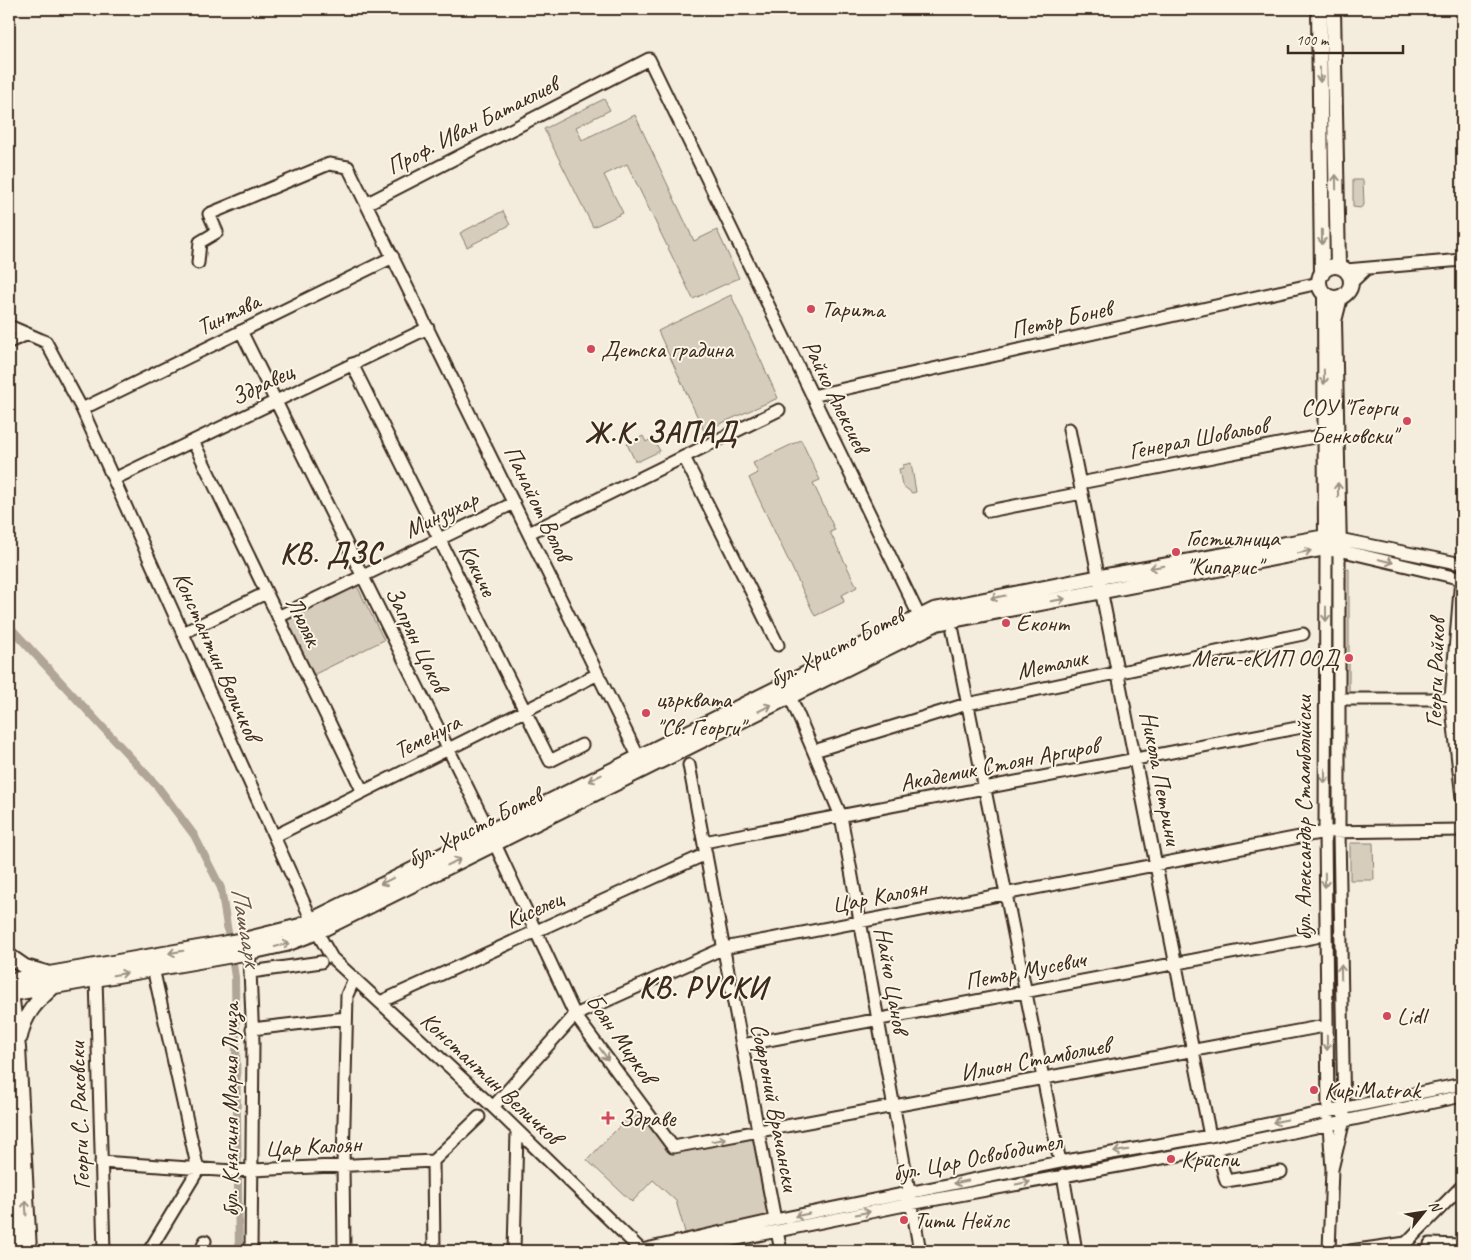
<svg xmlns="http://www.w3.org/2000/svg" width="1471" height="1260" font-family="Caveat,sans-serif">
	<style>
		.green { fill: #d6cdbd; stroke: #887c6e }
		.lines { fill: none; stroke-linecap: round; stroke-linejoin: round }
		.canal { stroke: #b0a596; stroke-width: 8 }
		.minor-casing { stroke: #3b2a1e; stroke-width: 15 }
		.major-casing { stroke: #3b2a1e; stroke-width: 18 }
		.minor { stroke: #fcf5e5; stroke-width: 11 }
		.major { stroke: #fcf5e5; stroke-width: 14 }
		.oneway { stroke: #9c9082 }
		.poi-dot { fill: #d1495b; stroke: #fcf5e5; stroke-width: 2 }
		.labels { text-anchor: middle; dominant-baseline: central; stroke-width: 4; stroke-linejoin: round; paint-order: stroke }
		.street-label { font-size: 24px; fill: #3b2a1e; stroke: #fcf5e5 }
		.poi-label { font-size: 24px; fill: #3b2a1e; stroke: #fcf5e5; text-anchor: start }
		.water-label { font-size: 25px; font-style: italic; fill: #645548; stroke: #fcf5e5 }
		.district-label { font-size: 29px; font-weight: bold; letter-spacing: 1px; fill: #3b2a1e; stroke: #fcf5e5 }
	</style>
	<rect width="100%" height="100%" fill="#f4eddd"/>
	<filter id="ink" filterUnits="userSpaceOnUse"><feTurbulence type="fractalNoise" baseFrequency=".02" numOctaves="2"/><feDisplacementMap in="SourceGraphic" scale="10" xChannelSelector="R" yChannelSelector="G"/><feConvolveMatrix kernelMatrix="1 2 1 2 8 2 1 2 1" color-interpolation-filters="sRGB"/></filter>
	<g filter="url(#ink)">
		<path class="green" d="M604 99 610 110 576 127 582 140 635 115 694 241 717 230 739 278 693 299 627 164 604 175 623 213 593 227 544 129Z
			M1353 180H1363L1364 205 1360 208 1353 207Z
			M503 211 510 225 467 247 460 233Z
			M731 295 778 398 704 431 658 331Z
			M643 436 646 442 653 438 660 451 639 461H635L627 444Z
			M801 440 820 480 813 483 835 530 830 532 857 587 842 595 844 602 815 616 749 478 758 473 753 463Z
			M911 463 916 492 912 493 902 485 899 469 903 468V465Z
			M1339 569H1349V699H1339Z
			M357 586 384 640 311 676 284 622Z
			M1350 843H1373L1374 880H1350Z
			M641 1104 673 1147 758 1133 775 1220 687 1239 676 1201 653 1180 632 1202 587 1160Z"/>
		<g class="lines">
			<path class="canal" d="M9 626 158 787 194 835 221 888 235 977 239 1251"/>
			<g class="minor-casing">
				<path id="minor" d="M368 203 649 59 923 624
					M198 263 200 242 217 232 209 214 329 164 348 167 642 764
					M1346 270 1462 260
					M1351 283 1366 269
					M9 326 46 342 82 409 317 932 332 958 493 1107 642 1251
					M241 331 489 831
					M9 342 28 334
					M352 364 550 761 582 745
					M812 396 1319 283
					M82 409 393 257
					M1069 429 1210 1136
					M193 441 363 792
					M684 457 778 645
					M114 479 428 328
					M1080 483 1325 435
					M989 511 1082 493
					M529 533 779 410
					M1339 539 1462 564
					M1326 548 1325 832 1328 1111 1332 1169 1329 1251
					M1461 578 1451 699 1462 798
					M278 617 514 503
					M953 631 1060 1162
					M183 633 266 593
					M787 689 841 816 920 1251
					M1339 699H1451
					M814 751 967 704 1303 634
					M689 765 775 1220
					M275 836 598 674
					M494 842 575 1015 673 1147 1319 1027
					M704 842 1302 727
					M249 946 253 1042 251 1251
					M251 972 321 962
					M96 978 104 1251
					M380 1002 706 854
					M252 1029 346 1018
					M742 1045 1316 937
					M493 1107 575 1015 724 948 1325 832 1462 830
					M1217 1148 1226 1181 1281 1172
					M433 1161 434 1251
					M101 1162 233 1171 433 1161 479 1117
					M1332 1169 1344 1120 1339 831V550L1462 579
					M1063 1175 1076 1251
					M778 1236 781 1251
					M1430 1244 1462 1245
					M149 1251 198 1170 153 968
					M201 1251 205 1241
					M344 1251 343 1164 347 995 354 979
					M514 1251 517 1132
					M637 1251 775 1220 1060 1162 1210 1136 1462 1084
					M679 1251 910 1204 1217 1148 1462 1096
					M1350 1251 1406 1243 1462 1186"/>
			</g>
			<g class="major-casing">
				<path id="major" d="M1319 9 1322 274
					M1333 9 1338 266
					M1319 282a16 16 0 1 1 32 0a16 16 0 1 1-32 0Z
					M1325 294 1326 544
					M9 956 25 967 46 973
					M9 981 244 940 300 926 934 610 1100 577 1326 537 1339 539
					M10 985 18 1048 29 1251
					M9 994 250 952 286 944 317 932 937 623 1326 548 1339 550 1334 321 1340 297
					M20 1037C24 1014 37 1001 54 986
					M9 1090 16 1251"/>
			</g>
			<use href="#minor" class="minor"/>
			<use href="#major" class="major"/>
		</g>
		<defs><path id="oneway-shaft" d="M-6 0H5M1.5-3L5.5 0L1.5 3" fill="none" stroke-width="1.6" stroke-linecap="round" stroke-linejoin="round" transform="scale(1.25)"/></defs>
		<g class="oneway">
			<use href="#oneway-shaft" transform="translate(1320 75) rotate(89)"/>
			<use href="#oneway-shaft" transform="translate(1336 182) rotate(-91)"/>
			<use href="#oneway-shaft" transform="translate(1322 237) rotate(89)"/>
			<use href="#oneway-shaft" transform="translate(1324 377) rotate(89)"/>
			<use href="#oneway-shaft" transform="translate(1338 490) rotate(-91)"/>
			<use href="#oneway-shaft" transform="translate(1304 552) rotate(-11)"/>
			<use href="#oneway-shaft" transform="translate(1386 561) rotate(13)"/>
			<use href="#oneway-shaft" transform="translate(1157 567) rotate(170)"/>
			<use href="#oneway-shaft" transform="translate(998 597) rotate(169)"/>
			<use href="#oneway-shaft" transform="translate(1058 600) rotate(-10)"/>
			<use href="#oneway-shaft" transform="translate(1326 614) rotate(90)"/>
			<use href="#oneway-shaft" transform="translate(765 708) rotate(-26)"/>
			<use href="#oneway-shaft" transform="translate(1325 776) rotate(90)"/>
			<use href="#oneway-shaft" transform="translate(595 778) rotate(154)"/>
			<use href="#oneway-shaft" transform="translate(454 862) rotate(-27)"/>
			<use href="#oneway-shaft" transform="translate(1325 880) rotate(89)"/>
			<use href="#oneway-shaft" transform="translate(387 881) rotate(154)"/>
			<use href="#oneway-shaft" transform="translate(282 945) rotate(-15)"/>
			<use href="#oneway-shaft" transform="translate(176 952) rotate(170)"/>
			<use href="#oneway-shaft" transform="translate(1341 972) rotate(-91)"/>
			<use href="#oneway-shaft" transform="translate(120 974) rotate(-10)"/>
			<use href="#oneway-shaft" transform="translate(1327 1043) rotate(89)"/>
			<use href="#oneway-shaft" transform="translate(604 1054) rotate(54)"/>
			<use href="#oneway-shaft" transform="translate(1280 1121) rotate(168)"/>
			<use href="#oneway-shaft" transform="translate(719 1140) rotate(-10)"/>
			<use href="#oneway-shaft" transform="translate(1121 1151) rotate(170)"/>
			<use href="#oneway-shaft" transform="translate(961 1182) rotate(169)"/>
			<use href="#oneway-shaft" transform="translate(1023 1183) rotate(-11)"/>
			<use href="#oneway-shaft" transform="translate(26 1208) rotate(-93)"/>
			<use href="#oneway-shaft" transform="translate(863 1213) rotate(-11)"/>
			<use href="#oneway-shaft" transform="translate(802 1215) rotate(168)"/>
		</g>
	</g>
	<g class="poi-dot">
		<circle cx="811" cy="309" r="5"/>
		<circle cx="591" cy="349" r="5"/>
		<circle cx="1407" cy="421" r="5"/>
		<circle cx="1176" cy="552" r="5"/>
		<circle cx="1006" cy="623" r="5"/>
		<circle cx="1349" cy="658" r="5"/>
		<circle cx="646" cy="713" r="5"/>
		<circle cx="1387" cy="1016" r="5"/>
		<circle cx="1314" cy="1090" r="5"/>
		<path d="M605.5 1110.5h5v5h5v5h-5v5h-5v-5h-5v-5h5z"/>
		<circle cx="1171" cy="1159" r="5"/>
		<circle cx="904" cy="1220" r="5"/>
	</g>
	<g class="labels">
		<g class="street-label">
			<text transform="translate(472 125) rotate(-27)">Проф. Иван Батаклиев</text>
			<text transform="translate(228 314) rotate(-26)">Тинтява</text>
			<text transform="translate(1061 319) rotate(-13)">Петър Бонев</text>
			<text transform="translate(262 384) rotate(-26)">Здравец</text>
			<text transform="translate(836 396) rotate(64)">Райко Алексиев</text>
			<text transform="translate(1198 438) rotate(-11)">Генерал Шовальов</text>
			<text transform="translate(538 503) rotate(64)">Панайот Волов</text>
			<text transform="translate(441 514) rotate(-26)">Минзухар</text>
			<text transform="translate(478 570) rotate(63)">Кокиче</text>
			<text transform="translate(304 621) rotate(64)">Люляк</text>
			<text transform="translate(417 639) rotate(64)">Запрян Цоков</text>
			<text transform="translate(836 647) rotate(-27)">бул. Христо Ботев</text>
			<text transform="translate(217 656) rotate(66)">Константин Величков</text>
			<text transform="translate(1052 664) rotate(-12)">Металик</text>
			<text transform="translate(1435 673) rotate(-88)">Георги Райков</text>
			<text transform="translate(427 736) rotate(-27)">Теменуга</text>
			<text transform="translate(999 764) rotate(-11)">Академик Стоян Аргиров</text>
			<text transform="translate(1161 778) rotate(79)">Никола Петрини</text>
			<text transform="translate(1303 818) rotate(-90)">бул. Александър Стамболийски</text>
			<text transform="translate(474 827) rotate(-27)">бул. Христо Ботев</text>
			<text transform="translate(879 896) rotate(-11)">Цар Калоян</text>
			<text transform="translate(534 909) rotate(-24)">Киселец</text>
			<text transform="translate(1025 970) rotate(-11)">Петър Мусевич</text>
			<text transform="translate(892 980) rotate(80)">Найчо Цанов</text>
			<text transform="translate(621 1038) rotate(55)">Боян Мирков</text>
			<text transform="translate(1035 1059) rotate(-11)">Илион Стамболиев</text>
			<text transform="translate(491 1078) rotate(43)">Константин Величков</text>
			<text transform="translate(775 1107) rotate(79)">Софроний Врачански</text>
			<text transform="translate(230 1110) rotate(-90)">бул. Княгиня Мария Луиза</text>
			<text transform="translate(79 1116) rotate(-92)">Георги С. Раковски</text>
			<text transform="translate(313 1146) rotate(-3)">Цар Калоян</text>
			<text transform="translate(977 1157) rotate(-11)">бул. Цар Освободител</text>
		</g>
		<g class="poi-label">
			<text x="821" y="309">Тарита</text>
			<text x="601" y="349">Детска градина</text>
			<text x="1397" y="407" text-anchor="end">СОУ "Георги<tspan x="1397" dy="28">Бенковски"</tspan></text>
			<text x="1186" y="538">Гостилница<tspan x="1186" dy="28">"Кипарис"</tspan></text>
			<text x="1016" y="623">Еконт</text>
			<text x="1339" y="658" text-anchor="end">Меги-еКИП ООД</text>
			<text x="656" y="699">църквата<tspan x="656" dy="28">"Св. Георги"</tspan></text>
			<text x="1397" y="1016">Lidl</text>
			<text x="1324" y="1090">KupiMatrak</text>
			<text x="619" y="1118">Здраве</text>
			<text x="1181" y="1159">Криспи</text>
			<text x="914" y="1220">Тити Нейлс</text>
		</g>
		<g class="water-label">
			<text transform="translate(246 927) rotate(80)">Пашаарк</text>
		</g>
		<g class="district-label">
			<text x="661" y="432">Ж.К. ЗАПАД</text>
			<text x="331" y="553">КВ. ДЗС</text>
			<text x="703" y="987">КВ. РУСКИ</text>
		</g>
	</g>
	<rect width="1471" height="1260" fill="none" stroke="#fcf5e5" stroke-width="30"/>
	<rect x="15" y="15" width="1441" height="1230" fill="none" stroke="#3b2a1e" stroke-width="2" filter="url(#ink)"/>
	<g transform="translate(1424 1212) rotate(60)" stroke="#fcf5e5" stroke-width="4" paint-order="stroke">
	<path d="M0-4L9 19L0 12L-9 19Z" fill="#3b2a1e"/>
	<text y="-8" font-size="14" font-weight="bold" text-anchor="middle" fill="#3b2a1e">N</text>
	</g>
	<path d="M1288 45v8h115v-8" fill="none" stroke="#3b2a1e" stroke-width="2.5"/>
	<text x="1296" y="45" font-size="15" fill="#3b2a1e" stroke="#fcf5e5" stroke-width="4" paint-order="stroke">100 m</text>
</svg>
